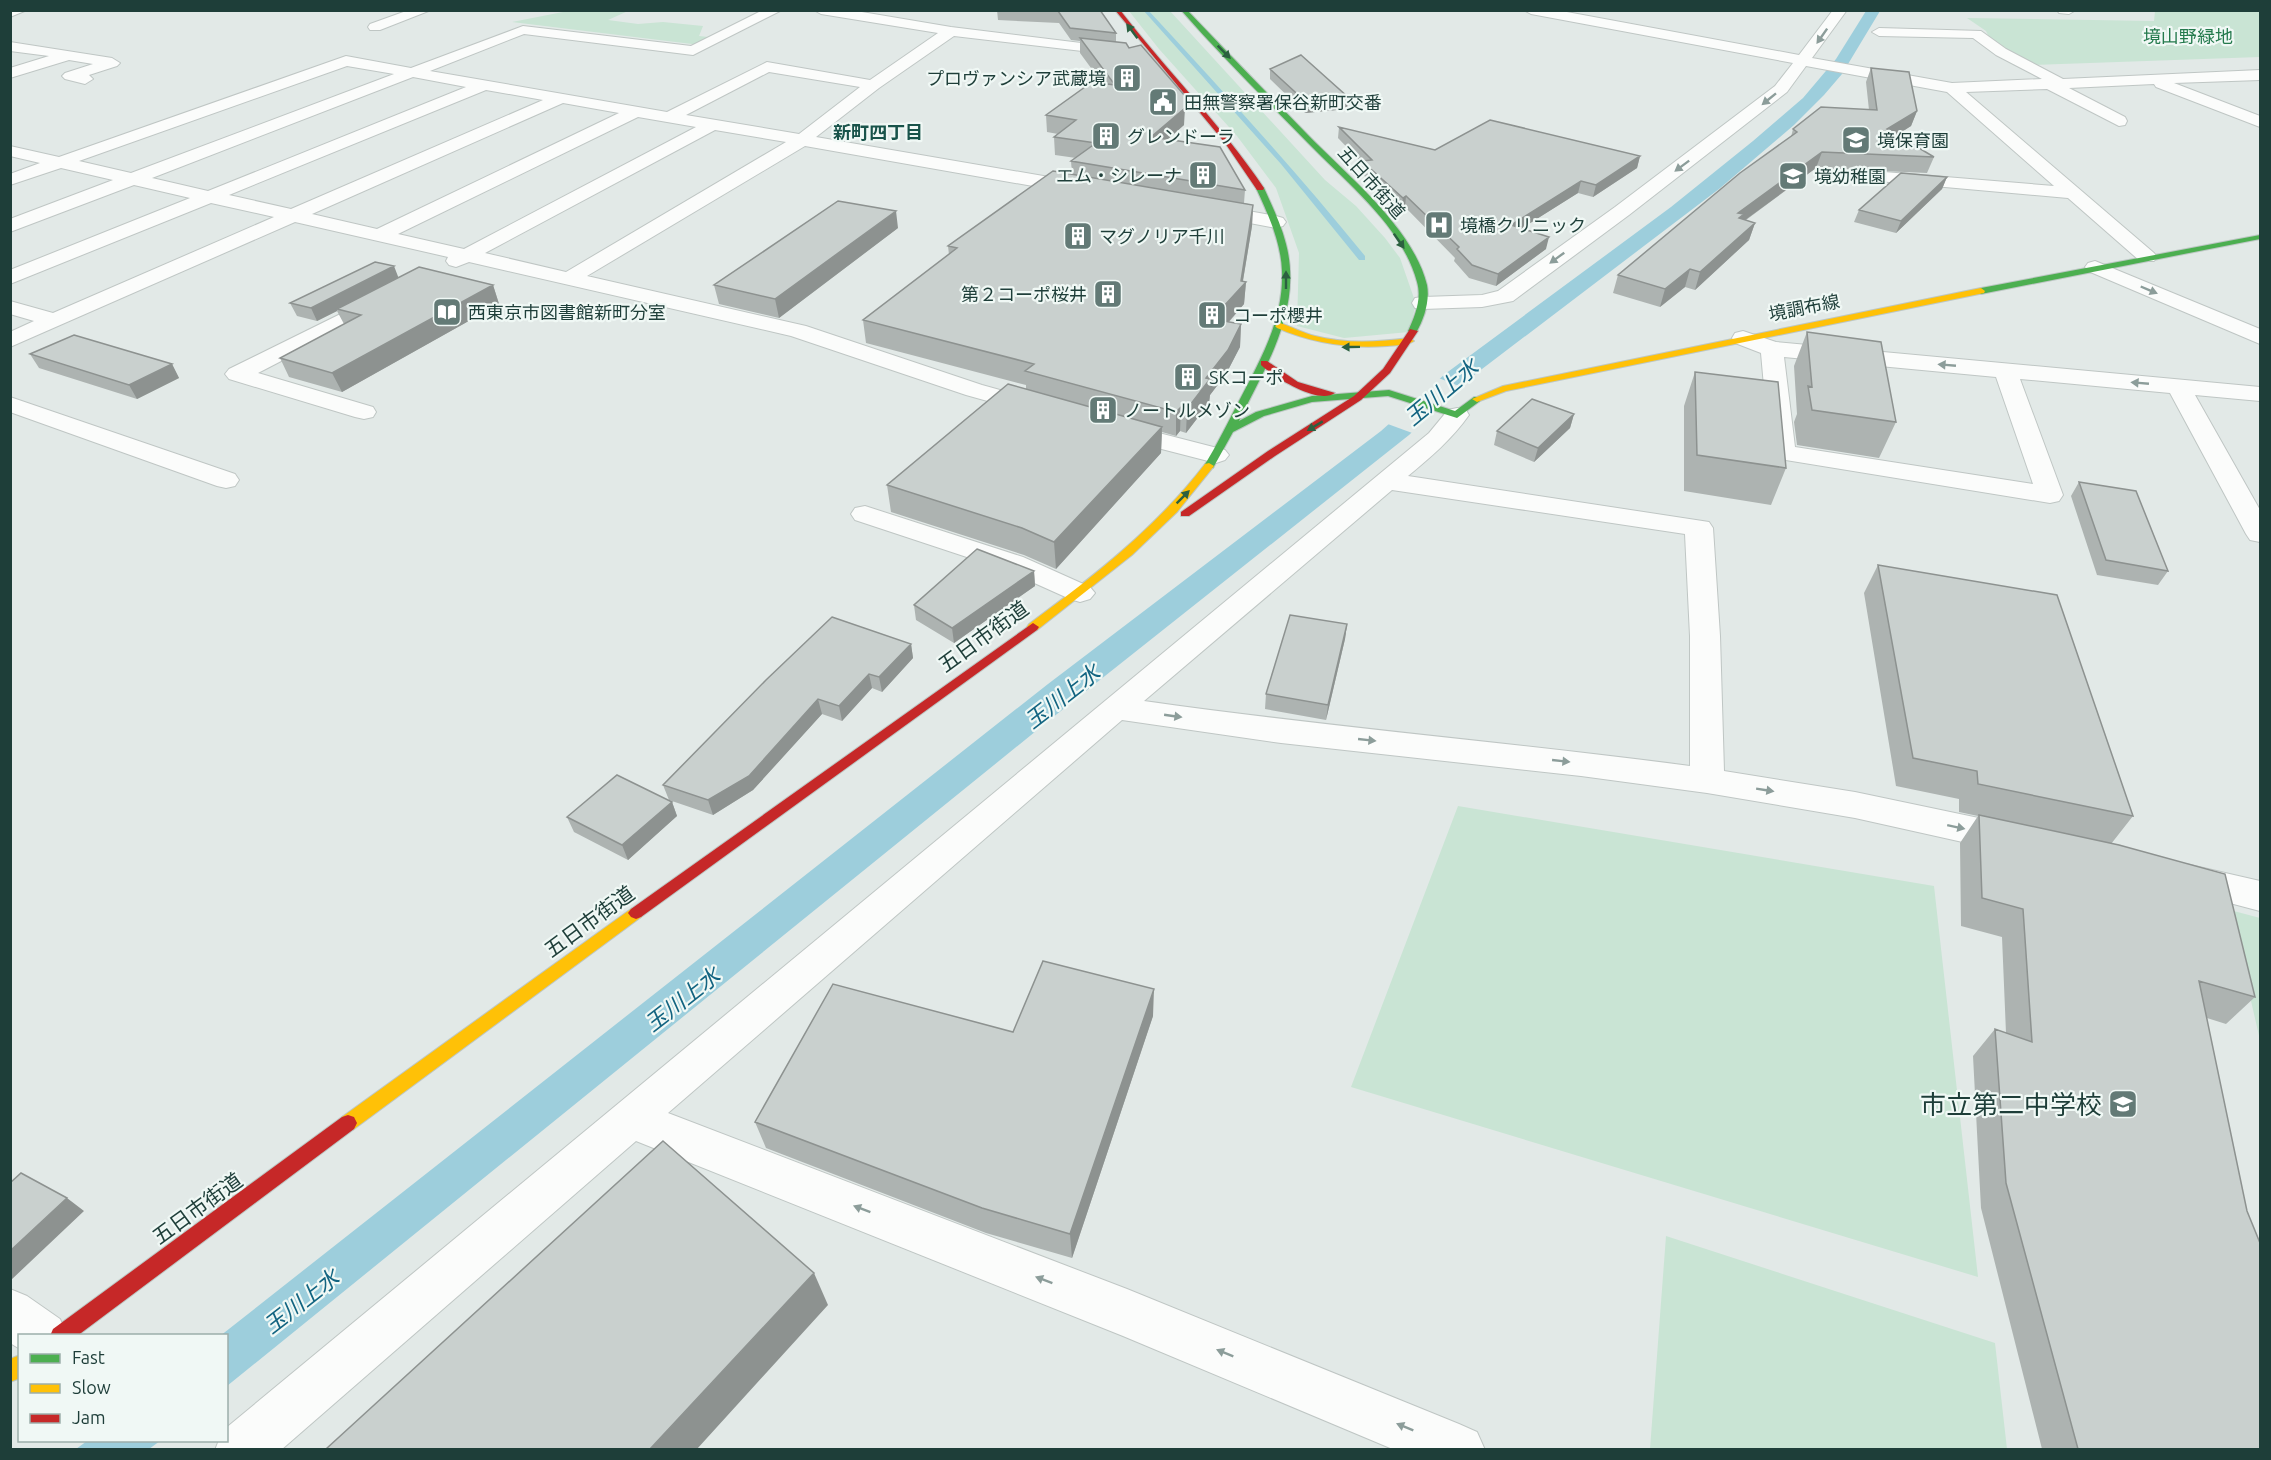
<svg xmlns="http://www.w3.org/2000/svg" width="2271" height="1460" font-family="Ubuntu,'Noto Sans JP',sans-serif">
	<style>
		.green { fill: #c9e4d4 }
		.water { fill: #9dcedc }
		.pier { fill: #e2e9e7 }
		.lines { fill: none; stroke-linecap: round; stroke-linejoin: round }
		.stream { fill: #9dcedc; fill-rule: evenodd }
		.street-casing { stroke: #bfc6c4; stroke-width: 2 }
		.fast-casing { stroke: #bdc7c4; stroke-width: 2 }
		.slow-casing { stroke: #bdc7c4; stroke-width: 2 }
		.jam-casing { stroke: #bdc7c4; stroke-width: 2 }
		.street { fill: #fbfcfb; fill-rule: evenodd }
		.fast { fill: #4caf50; fill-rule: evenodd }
		.slow { fill: #ffc107; fill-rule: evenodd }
		.jam { fill: #c62828; fill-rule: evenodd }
		.wall { fill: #adb3b1 }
		.shaded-wall { fill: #8d9290 }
		.building { fill: #c9d0ce; stroke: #8d9290; stroke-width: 1.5 }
		.oneway { fill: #2c6040 }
		.oneway2 { fill: #8c9d9a }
		.labels { text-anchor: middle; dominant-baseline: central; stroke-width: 4.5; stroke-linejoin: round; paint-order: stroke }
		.far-park-label { font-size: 18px; fill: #247a4d; stroke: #f0f8f5 }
		.far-poi-label { font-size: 18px; fill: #1e3e39; stroke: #f0f8f5; text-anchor: start }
		.far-neighbourhood-label { font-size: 18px; font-weight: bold; fill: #18534a; stroke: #f0f8f5 }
		.far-street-label { font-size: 18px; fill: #1e3e39; stroke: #f0f8f5 }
		.street-label { font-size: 21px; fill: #1e3e39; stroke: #f0f8f5 }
		.water-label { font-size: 22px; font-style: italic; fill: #126481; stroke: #f0f8f5 }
		.near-poi-label { font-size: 26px; fill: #1e3e39; stroke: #f0f8f5; text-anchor: end }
	</style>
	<rect width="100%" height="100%" fill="#e2e9e7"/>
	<path class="green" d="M568 11H628L608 20 638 24 663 22 703 26 699 36 718 38 700 45 512 22Z
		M1129 11H1170L1325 180 1356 206 1385 238 1400 258 1416 304 1409 332 1344 338 1297 326 1299 253 1276 188 1237 136 1159 49Z
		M2155 11H2260V57L2033 65 2009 52 1989 37 1986 31 1967 18 2154 21Z
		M1458 806 1934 886 1978 1277 1351 1087Z
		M2230 910 2260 918V1040Z
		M1666 1236 1995 1343 2007 1449H1650Z"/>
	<path class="water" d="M1866 11H1880L1842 74 1824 95 1794 125 1719 189 1461 385 1409 435 1057 714 227 1386 226 1336H220L1048 684 1381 431 1445 374 1671 207 1753 141 1803 98 1836 59Z
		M87 1441V1440L160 1441 149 1449H76Z"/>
	<path class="pier" d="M1436 377 1459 386 1415 434 1385 423Z"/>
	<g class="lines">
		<path class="stream" d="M1143 10H1148C1223 91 1296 171 1365 256V260H1359L1281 164Z"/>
		<g class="street-casing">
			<path id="street" d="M10 10H27L10 17Z
				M409 10H431L380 30H370L368 27 370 24Z
				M763 10H782L693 55 524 34 430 71 667 112 767 62 870 80 938 33 821 14 814 10H850L951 27 1130 49 1132 52 1125 56 954 36 879 88 816 137 1084 183 1091 185 1093 189 1091 193 1084 195 805 146 587 276 806 326 982 385 1047 403 1050 408 1047 413 1038 415 966 395 791 336 469 262 456 267 449 265 446 261 448 257 295 222 10 347V332L34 321 10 314V301L53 313 274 217 211 203 10 284V270L190 198 134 185 10 232V219L113 180 61 168 10 185V174L40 163 10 156V146L59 157 346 56 411 68 523 26 691 46ZM347 66 394 74 131 173 79 161ZM769 72 860 87 799 134 686 115ZM413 77 466 87 208 191 152 178ZM486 90 543 100 291 209 229 195ZM563 103 619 113 377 229 312 214ZM638 117 696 127 464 249 398 234ZM715 130 786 142 566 272 485 253Z
				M1524 10H1556L1799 55 1833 10H1847L1812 58 1952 83 2042 79 1996 55 1973 38 1879 36 1872 32 1879 28 1981 31 2006 49 2063 79 2260 70V80L2174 83 2260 116V127L2156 87 2154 84 2069 88 2125 117 2127 121 2125 125 2119 126 2047 89 1966 92 2154 253 2157 257 2154 261H2140L2068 198 1878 181 1875 177 1878 173 1884 172 2054 186 1947 92 1806 66 1787 92 1629 215 1513 301 1482 307 1423 309 1415 308 1412 303 1415 298 1423 297 1482 295 1498 291 1615 207 1775 86 1793 63 1531 14Z
				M2057 10H2076L2069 14 2059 13Z
				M10 42 112 58 120 63 117 66 89 75 93 79 85 84 65 79 62 76 65 73 93 64 69 60 10 78V68L49 56 10 51Z
				M1209 204 1276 216 1283 218 1286 222 1283 226 1276 228 1202 214 1199 210 1202 206Z
				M2095 261 2260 329V344L2088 271 2085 267 2088 263Z
				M381 294 389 295 392 300 389 305 258 373 373 407 376 412 373 417 364 419 355 417 229 379 225 374 229 369Z
				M1743 331 1776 342 2260 387V401L2195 395 2260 510V542L2250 540 2246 534 2170 393 2020 379 2063 495 2059 501 2050 503 1774 458 1770 453 1761 353 1735 343 1732 338 1735 333ZM1784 357 1996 377 2033 484 1795 447Z
				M10 397 235 474 239 480 235 486 226 488 217 486 10 412Z
				M1457 408 1466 410 1469 415C1452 439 1431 457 1408 476L1709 522 1713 528 1720 636 1724 771 1855 792 2012 825 2025 829 2030 839 2025 849 2012 853 1855 818 1707 793 1581 776 1281 743 1122 720 668 1113 1127 1289 1459 1424 1477 1432 1485 1450H1395L1123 1336 636 1141 281 1450H215L219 1440H226V1428L1429 433 1448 410ZM1392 490 1685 534 1690 636V766C1508 742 1325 727 1144 701Z
				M1120 423 1225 450 1229 455 1225 460 1216 463 1111 436 1107 431 1111 426Z
				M865 506 1023 557 1090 587 1095 593 1090 599 1080 602 1070 599 1003 569 855 520 851 514 855 508Z
				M2186 864 2260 881V911L2173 888 2168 878 2173 868Z
				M10 1289 27 1296 60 1319 67 1336H20V1349L10 1343Z"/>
		</g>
		<g class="fast-casing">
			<path id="fast" d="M1181 10H1187C1227 52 1268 94 1308 135 1348 176 1413 228 1427 285 1430 301 1424 319 1416 333L1408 331C1415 316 1422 299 1417 282 1402 226 1347 183 1308 143 1265 99 1221 56 1181 10Z
				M1260 186 1264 188C1272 206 1281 224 1286 244 1303 308 1266 366 1239 421L1256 412 1312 396 1389 390 1455 411 1474 397H1480V401L1457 418 1388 396 1312 402 1264 416 1233 432 1213 468H1205L1204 466C1217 445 1227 424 1239 401 1260 361 1284 319 1282 271 1281 242 1268 214 1256 188Z
				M2260 235V239L1981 294 1977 291 1981 288Z"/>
		</g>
		<g class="slow-casing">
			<path id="slow" d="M1981 288 1985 291 1984 293 1506 391 1477 402 1472 399 1503 386Z
				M1280 323C1292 327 1303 333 1315 336 1346 344 1378 342 1409 338L1414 341C1407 346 1395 345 1387 346 1348 349 1313 343 1277 328L1275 326Z
				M1209 463 1214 466 1177 512 1132 555 1037 630H1029L1027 627 1029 624C1093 577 1156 528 1205 464Z
				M636 907 641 909 644 913 641 917 354 1129 348 1131 342 1129 339 1123 342 1117 631 909Z
				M20 1355V1378L10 1382V1359Z"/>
		</g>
		<g class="jam-casing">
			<path id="jam" d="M1115 10H1120C1167 71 1221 124 1264 188L1263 190H1257L1225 143Z
				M1410 329 1418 331 1390 373 1361 400 1275 456 1189 516H1181V512L1268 451 1354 396 1383 369Z
				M1261 361H1267L1298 382 1335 393C1318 405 1274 377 1261 365Z
				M1033 623 1039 627 1037 630 641 917 636 919 631 917 628 913 631 909Z
				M348 1115 354 1117 357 1123 354 1129 77 1336H50L53 1329 342 1117Z"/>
		</g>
		<use href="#street" class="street"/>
		<use href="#fast" class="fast"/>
		<use href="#slow" class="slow"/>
		<use href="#jam" class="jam"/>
	</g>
	<path class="wall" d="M997 10H1100L1116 33V42L1184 125 1168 139 1245 190 1244 203 1253 205 1252 226 1243 281 1246 282 1244 304 1229 322 1241 324 1240 347 1226 374 1210 395 1209 403 1186 433 1180 431 1176 436 1162 432 1161 453 1056 569 1024 555 891 512 887 485 1026 389V385L866 343 863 320 949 255 948 246 1072 174 1071 161 1076 158 1055 155 1054 137 1058 134 1047 132 1046 115 1102 83 1080 53V41L1071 40 1059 23 998 20Z
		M1871 68 1917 111 1911 126 1897 135 1934 157 1927 173 1816 168 1746 220 1755 223 1749 240 1695 290 1685 287 1660 307 1613 293 1618 275 1791 137 1793 129 1869 110 1866 82Z
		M1270 69 1349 98 1347 109 1305 113 1270 79Z
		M1339 127 1435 150 1640 156 1637 168 1593 197 1578 193 1522 228 1546 249 1496 286 1469 278 1454 261 1455 258 1405 207 1401 209 1361 173 1362 163 1338 138Z
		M1947 177 1942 189 1896 233 1854 222 1859 210Z
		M898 228 779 318 719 304 714 285Z
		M398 278 493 285 499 304 342 392 289 377 280 358 344 324 337 311 317 321 297 316 290 303Z
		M1807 332 1896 422 1879 458 1797 445 1794 422 1797 414 1794 366Z
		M30 354 172 364 179 378 137 399 39 368Z
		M1695 372 1786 468 1771 505 1684 491V406Z
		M1574 414 1570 428 1534 462 1494 445 1497 431Z
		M2079 482 2168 571 2158 585 2097 575 2071 496Z
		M1878 565 2133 816 2111 844 2255 997 2226 1024 2207 1018 2260 1449H2042L1981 1208 1973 1056 1995 1029 2006 1033 2002 937 1961 926 1960 843 1978 816 1959 812V799L1896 786 1864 593Z
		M1034 571 1035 586 954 643 916 620 914 605Z
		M1347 624 1345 639 1326 720 1265 709 1266 694Z
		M911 644 913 658 882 692 872 688 842 721 822 714 753 790 713 815 669 800 663 785Z
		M672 802 677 816 628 860 574 832 567 817Z
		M1153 1016 1072 1258 986 1233 766 1148 755 1122 1013 1032Z"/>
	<path class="shaded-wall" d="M1349 98 1347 109 1305 113 1306 102Z
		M1185 108 1184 125 1151 154V137Z
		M1917 111 1911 126 1881 145 1887 129Z
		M1822 152 1816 168 1741 223 1738 213Z
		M1640 156 1637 168 1593 197 1596 185Z
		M1947 177 1942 189 1896 233 1901 221Z
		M1581 181 1578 193 1508 237 1511 225Z
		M1406 196 1405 207 1401 209 1403 198Z
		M1253 205 1252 226 1242 286 1246 282 1244 304 1211 342 1212 319 1241 281Z
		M896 211 898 228 779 318 775 299Z
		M1755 223 1749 240 1695 290 1700 272Z
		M1549 237 1546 249 1496 286 1498 274Z
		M394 266 399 279 337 309V311L317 321 311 308Z
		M1690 269 1685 287 1660 307 1665 289Z
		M493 285 499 304 342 392 332 373Z
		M1241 324 1240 347 1226 374 1210 395 1209 403 1186 433 1187 409Z
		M172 364 179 378 137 399 129 385Z
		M1181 407 1180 431 1176 436V412Z
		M1574 414 1570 428 1534 462 1538 448Z
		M1162 427 1161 453 1056 569 1054 542Z
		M1034 571 1035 586 954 643 952 628Z
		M1347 624 1345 639 1326 720 1328 705Z
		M911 644 913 658 882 692 879 677Z
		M869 674 872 688 842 721 839 706Z
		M818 699 822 714 753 790 713 815 708 800Z
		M672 802 677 816 628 860 622 845Z
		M1154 989 1153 1016 1072 1258 1070 1234Z
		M67 1198 84 1211 10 1281V1251Z
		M814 1273 828 1305 697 1449H650Z"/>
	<path class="building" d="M1044 10H1100L1116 33 1070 28 1058 11Z
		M1080 38 1126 43 1129 48 1141 45 1185 96V108L1151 137 1220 147 1245 190 1071 161 1096 143 1054 137 1076 120 1046 115 1092 82 1115 85Z
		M1301 55 1349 98 1306 102 1270 69Z
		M1871 68 1909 72 1917 111 1887 129 1934 157 1822 152 1738 213 1744 214 1739 218 1755 223 1700 272 1690 269 1665 289 1618 275 1740 173 1797 132 1793 129 1821 107 1877 110Z
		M1490 120 1640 156 1596 185 1581 181 1511 225 1549 237 1498 274 1472 265 1457 249 1459 247 1406 196 1403 198 1362 161 1372 160 1339 127 1435 150Z
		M1053 171 1253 205 1241 281 1246 282 1212 319 1241 324 1228 350 1206 378 1210 379 1187 409 1181 407 1176 412 1025 371 1034 364 863 320 957 248 948 246Z
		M1901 173 1947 177 1901 221 1859 210Z
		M838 201 896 211 775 299 714 285Z
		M375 262 394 266 311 308 290 303Z
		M419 267 493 285 332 373 280 358 361 315 337 309Z
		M1807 332 1881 342 1896 422 1812 410 1808 386 1812 387Z
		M74 335 172 364 129 385 30 354Z
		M1695 372 1778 382 1786 468 1697 455Z
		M1008 384 1162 427 1054 542 1022 528 887 485Z
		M1532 399 1574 414 1538 448 1497 431Z
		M2079 482 2136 491 2168 571 2106 560Z
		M977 549 1034 571 952 628 914 605Z
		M1878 565 2057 595 2133 816 1978 784 1977 771 1913 758Z
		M1290 615 1347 624 1328 705 1266 694Z
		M832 617 911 644 879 677 869 674 839 706 818 699 749 776 708 800 663 785 766 680Z
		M617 775 672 802 622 845 567 817Z
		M1979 815 2119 845 2225 874 2255 997 2199 981 2247 1211 2260 1243V1449H2078L2006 1183 1995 1029 2032 1042 2023 909 1982 898Z
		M1043 961 1154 989 1070 1234 982 1208 755 1122 833 984 1013 1032Z
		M663 1141 814 1273 650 1449H326Z
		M21 1173 67 1198 10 1251V1183Z"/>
	<defs><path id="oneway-solid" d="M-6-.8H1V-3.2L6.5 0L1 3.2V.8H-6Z" transform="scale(1.5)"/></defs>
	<g class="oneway">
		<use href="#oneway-solid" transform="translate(1132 31) rotate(-127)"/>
		<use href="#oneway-solid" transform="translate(1224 52) rotate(45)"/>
		<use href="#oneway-solid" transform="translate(1399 241) rotate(55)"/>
		<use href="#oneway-solid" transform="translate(1286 280) rotate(-90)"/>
		<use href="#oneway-solid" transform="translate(1351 347) rotate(179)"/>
		<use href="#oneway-solid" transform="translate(1315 426) rotate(149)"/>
		<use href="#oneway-solid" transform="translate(1183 497) rotate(-45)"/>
	</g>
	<g class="oneway2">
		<use href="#oneway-solid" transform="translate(1822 36) rotate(125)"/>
		<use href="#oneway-solid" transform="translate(1769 99) rotate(141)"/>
		<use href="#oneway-solid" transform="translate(1682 166) rotate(143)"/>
		<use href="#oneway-solid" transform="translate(1557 258) rotate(144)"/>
		<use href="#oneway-solid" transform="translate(2149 290) rotate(23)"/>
		<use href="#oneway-solid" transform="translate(1947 365) rotate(-175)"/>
		<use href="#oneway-solid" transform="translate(2140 383) rotate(-175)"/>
		<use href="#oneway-solid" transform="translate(1173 716) rotate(8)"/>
		<use href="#oneway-solid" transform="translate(1367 740) rotate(6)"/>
		<use href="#oneway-solid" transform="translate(1561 761) rotate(6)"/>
		<use href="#oneway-solid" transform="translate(1765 790) rotate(9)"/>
		<use href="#oneway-solid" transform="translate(1956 827) rotate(12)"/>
		<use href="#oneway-solid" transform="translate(862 1209) rotate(-159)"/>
		<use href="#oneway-solid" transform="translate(1044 1280) rotate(-159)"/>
		<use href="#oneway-solid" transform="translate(1225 1353) rotate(-158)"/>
		<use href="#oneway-solid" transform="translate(1405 1427) rotate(-158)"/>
	</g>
	<defs>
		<g id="building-square" transform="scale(1.5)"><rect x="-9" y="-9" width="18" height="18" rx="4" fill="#637a76" stroke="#f0f8f5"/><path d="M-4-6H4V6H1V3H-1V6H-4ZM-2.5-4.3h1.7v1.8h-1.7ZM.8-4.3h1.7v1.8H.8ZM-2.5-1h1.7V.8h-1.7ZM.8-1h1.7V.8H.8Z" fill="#fff"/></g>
		<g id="civic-square" transform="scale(1.5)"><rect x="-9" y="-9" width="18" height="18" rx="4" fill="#637a76" stroke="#f0f8f5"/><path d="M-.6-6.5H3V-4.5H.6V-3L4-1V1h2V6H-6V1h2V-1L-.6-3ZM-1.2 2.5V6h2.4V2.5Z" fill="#fff"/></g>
		<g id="school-square" transform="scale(1.5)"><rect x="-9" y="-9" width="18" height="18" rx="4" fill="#637a76" stroke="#f0f8f5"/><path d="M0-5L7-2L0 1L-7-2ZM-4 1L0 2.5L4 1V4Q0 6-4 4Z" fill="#fff"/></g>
		<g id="hospital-square" transform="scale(1.5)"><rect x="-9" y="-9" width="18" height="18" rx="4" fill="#637a76" stroke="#f0f8f5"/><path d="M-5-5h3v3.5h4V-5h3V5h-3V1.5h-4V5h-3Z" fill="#fff"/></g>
		<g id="library-square" transform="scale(1.5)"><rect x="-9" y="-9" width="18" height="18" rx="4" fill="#637a76" stroke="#f0f8f5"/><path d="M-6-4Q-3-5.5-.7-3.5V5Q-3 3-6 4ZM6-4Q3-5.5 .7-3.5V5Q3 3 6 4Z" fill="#fff"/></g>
	</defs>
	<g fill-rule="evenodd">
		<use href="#building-square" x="1127" y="78"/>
		<use href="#civic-square" x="1163" y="102"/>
		<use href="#building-square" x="1106" y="136"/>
		<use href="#school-square" x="1856" y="140"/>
		<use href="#building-square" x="1203" y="175"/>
		<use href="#school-square" x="1793" y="176"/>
		<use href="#hospital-square" x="1439" y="225"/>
		<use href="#building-square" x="1078" y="236"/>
		<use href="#building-square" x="1108" y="294"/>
		<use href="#library-square" x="447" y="312"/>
		<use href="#building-square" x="1212" y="315"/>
		<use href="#building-square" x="1188" y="377"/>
		<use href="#building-square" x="1103" y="410"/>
		<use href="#school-square" x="2123" y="1104"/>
	</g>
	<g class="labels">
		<g class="far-park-label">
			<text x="2188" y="36">境山野緑地</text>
		</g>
		<g class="far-poi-label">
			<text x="1106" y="78" text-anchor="end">プロヴァンシア武蔵境</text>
			<text x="1184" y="102">田無警察署保谷新町交番</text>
			<text x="1127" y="136">グレンドーラ</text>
			<text x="1877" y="140">境保育園</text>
			<text x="1182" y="175" text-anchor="end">エム・シレーナ</text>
			<text x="1814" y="176">境幼稚園</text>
			<text x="1460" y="225">境橋クリニック</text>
			<text x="1099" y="236">マグノリア千川</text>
			<text x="1087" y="294" text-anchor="end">第２コーポ桜井</text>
			<text x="468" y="312">西東京市図書館新町分室</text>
			<text x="1233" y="315">コーポ櫻井</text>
			<text x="1209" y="377">SKコーポ</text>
			<text x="1124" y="410">ノートルメゾン</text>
		</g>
		<g class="far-neighbourhood-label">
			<text x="878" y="132">新町四丁目</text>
		</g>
		<g class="far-street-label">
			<text transform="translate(1372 182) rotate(48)">五日市街道</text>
			<text transform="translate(1804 307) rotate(-11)">境調布線</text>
		</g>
		<g class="street-label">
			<text transform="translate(983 636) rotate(-36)">五日市街道</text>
			<text transform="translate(589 921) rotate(-36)">五日市街道</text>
			<text transform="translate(197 1208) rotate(-36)">五日市街道</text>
		</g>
		<g class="water-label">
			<text transform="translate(1441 392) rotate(-40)">玉川上水</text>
			<text transform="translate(1062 696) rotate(-38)">玉川上水</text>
			<text transform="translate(682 999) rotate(-38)">玉川上水</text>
			<text transform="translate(301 1301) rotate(-38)">玉川上水</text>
		</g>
		<g class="near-poi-label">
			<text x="2102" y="1104">市立第二中学校</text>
		</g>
	</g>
	<rect width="2271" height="1460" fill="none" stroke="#1e3e39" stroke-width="24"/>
	<rect x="18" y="1334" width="210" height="108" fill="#f0f8f5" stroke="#9caeaa" stroke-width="1.5"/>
	<rect x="30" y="1354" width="30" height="9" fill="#4caf50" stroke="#9caeaa" stroke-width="1.5"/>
	<text x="72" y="1364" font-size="18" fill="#1e3e39">Fast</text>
	<rect x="30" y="1384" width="30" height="9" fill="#ffc107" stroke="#9caeaa" stroke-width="1.5"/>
	<text x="72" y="1394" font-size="18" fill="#1e3e39">Slow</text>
	<rect x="30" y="1414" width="30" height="9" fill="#c62828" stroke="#9caeaa" stroke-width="1.5"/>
	<text x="72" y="1424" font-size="18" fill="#1e3e39">Jam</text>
</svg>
